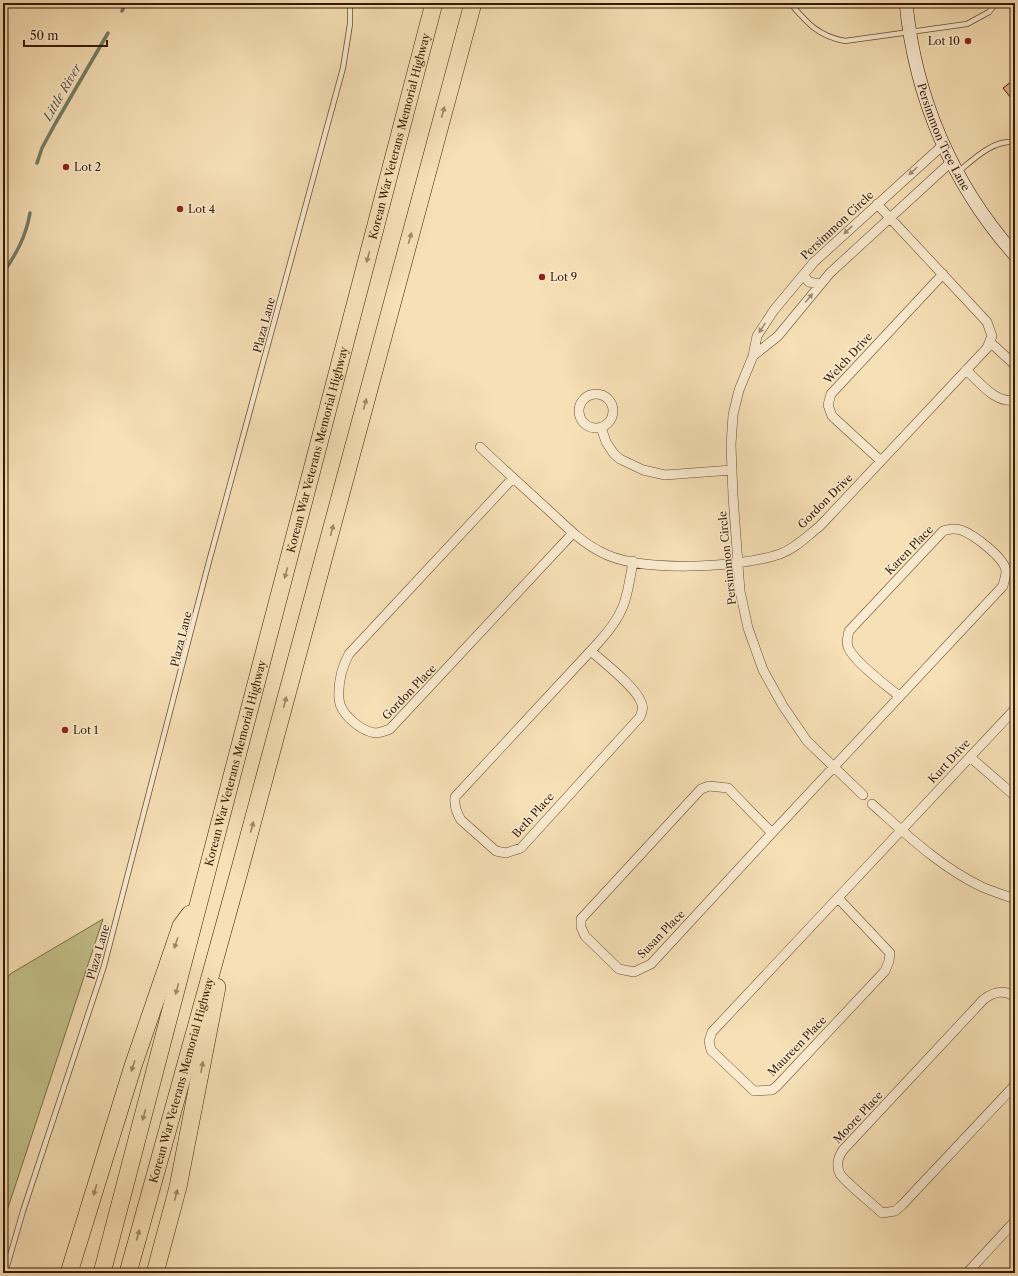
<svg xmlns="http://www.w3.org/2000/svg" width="1018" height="1276" font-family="'Libre Caslon Text',serif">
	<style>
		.green { fill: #c3c089; stroke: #7c6d44 }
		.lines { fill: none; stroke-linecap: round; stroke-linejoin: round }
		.stream { stroke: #737c67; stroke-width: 3.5 }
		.building { fill: #eab291; stroke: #341a00 }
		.lane-casing { stroke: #654c2e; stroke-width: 6 }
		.street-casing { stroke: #654c2e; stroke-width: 10 }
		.secondary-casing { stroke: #341a00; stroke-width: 14 }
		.highway-casing { stroke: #341a00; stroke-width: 18 }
		.lane { stroke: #faebd0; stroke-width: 4.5 }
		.street { stroke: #faebd0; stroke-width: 9 }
		.secondary { stroke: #faebd0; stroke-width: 13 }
		.highway { stroke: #f7e0b6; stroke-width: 17 }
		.oneway { fill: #9f8764 }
		.oneway2 { fill: #a18d72 }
		.poi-dot { fill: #8f2418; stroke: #faebd0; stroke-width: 1.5 }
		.labels { text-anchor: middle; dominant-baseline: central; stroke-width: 3; stroke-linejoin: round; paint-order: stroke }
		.poi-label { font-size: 11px; fill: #341a00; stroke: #faebd0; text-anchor: start }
		.street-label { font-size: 11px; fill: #341a00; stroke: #faebd0 }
		.water-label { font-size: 12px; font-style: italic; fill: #59533c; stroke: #faebd0 }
	</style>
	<rect width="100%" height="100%" fill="#f7e0b6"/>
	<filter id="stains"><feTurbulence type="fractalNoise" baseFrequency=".005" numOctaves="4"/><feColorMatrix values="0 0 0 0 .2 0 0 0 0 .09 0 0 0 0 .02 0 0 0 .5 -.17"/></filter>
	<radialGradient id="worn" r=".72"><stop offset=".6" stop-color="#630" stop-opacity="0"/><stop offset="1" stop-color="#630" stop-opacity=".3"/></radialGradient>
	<path class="green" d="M103 919 3 1223V984L10 974Z"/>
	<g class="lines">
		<path class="stream" d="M122 11 126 3
			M37 163 42 148 55 124 108 33
			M3 273C17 253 26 236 30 213"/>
	</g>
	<path class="building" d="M1015 79V103L1003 88Z"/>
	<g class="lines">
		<g class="lane-casing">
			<path id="lane" d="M790 3C807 23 818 36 845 41L967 24 989 12 996 3
				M958 172C974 159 992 140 1015 142
				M5 1273 23 1211 104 966 207 569 343 68 350 24V3"/>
		</g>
		<g class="street-casing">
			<path id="street" d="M803 275 809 282 820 284
				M990 342 1015 365
				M753 356 778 336 830 273 951 162
				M966 370C980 382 995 404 1015 400
				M579 411a17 17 0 1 1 34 0a17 17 0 1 1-34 0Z
				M601 427 606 442 614 454 620 459 643 470 665 475 732 470
				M480 447C501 467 523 487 545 507 563 523 579 541 601 552 639 573 740 568 780 554 796 548 807 536 820 526L987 348 992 336 987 322 877 204
				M881 461 832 416 828 405 831 394 943 274
				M513 478 349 654C342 667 338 684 339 699 340 714 361 731 375 733 380 733 385 731 390 729L573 533
				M591 651C603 662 636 687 641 702 644 707 642 712 640 717L521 848 506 853 496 851 461 820C456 812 454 806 455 797L598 643C625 614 627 599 633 561
				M970 757 1015 796
				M709 786 728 788 772 833 651 964 634 972 619 969 585 936 581 927V919L701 789Z
				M863 795 807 741 783 706 763 670 748 628 740 591 733 496 731 445 733 415 739 390 753 356 757 336 774 310 814 262 943 145
				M872 804C906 834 939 866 980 886 991 891 1004 895 1015 899
				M772 833 1003 586C1004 581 1006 576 1006 571 1005 558 973 534 961 530 954 528 950 529 943 531L849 631C848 636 846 641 848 647 853 661 887 686 899 696
				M838 898 890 953 889 961 885 971 777 1086 772 1090 754 1091 711 1050 709 1041 712 1032 1015 709
				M1015 997C1004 989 994 992 984 999L843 1150C838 1157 836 1166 840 1174 845 1182 874 1205 882 1213L895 1211 902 1205 1015 1085
				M967 1273 1015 1221"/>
		</g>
		<g class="secondary-casing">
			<g id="secondary">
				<path id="s1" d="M906 3C915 97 952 184 1015 255"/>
			</g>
		</g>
		<g class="highway-casing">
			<g id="highway">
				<path d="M69 1273 133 1066 181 926 190 914"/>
				<path id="s2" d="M102 1273 434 3"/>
				<path id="s3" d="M128 1273 241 865 473 3"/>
				<path d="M155 1273 178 1187 217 987"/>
			</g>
		</g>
		<use href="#lane" class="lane"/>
		<use href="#street" class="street"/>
		<use href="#secondary" class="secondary"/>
		<use href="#highway" class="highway"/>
	</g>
	<defs><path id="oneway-solid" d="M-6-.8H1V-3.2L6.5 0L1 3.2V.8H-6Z"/></defs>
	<g class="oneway">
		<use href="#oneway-solid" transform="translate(443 112) rotate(-75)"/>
		<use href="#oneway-solid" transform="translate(410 238) rotate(-75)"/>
		<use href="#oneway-solid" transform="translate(368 257) rotate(105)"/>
		<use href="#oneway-solid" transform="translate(365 404) rotate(-75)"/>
		<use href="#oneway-solid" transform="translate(332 530) rotate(-75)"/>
		<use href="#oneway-solid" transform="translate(286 573) rotate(105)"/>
		<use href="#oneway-solid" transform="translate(285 702) rotate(-75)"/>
		<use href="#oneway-solid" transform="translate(252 827) rotate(-75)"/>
		<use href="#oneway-solid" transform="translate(176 943) rotate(109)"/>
		<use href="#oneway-solid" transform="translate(177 989) rotate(105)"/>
		<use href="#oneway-solid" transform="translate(133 1066) rotate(108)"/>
		<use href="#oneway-solid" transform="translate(202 1067) rotate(-79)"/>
		<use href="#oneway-solid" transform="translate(144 1115) rotate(105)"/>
		<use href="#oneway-solid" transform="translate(95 1190) rotate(107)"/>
		<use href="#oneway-solid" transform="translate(176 1195) rotate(-75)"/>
		<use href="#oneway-solid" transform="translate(138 1235) rotate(-75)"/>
	</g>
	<g class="oneway2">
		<use href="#oneway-solid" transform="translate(913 171) rotate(138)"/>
		<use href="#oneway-solid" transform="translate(848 230) rotate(137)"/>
		<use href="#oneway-solid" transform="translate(809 298) rotate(-50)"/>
		<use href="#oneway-solid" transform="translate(762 328) rotate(124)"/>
	</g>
	<g class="poi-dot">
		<circle cx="968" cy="41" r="4"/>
		<circle cx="66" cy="167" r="4"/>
		<circle cx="180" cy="209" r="4"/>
		<circle cx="542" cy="277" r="4"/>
		<circle cx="65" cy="730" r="4"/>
	</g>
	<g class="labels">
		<g class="poi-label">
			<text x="960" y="41" text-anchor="end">Lot 10</text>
			<text x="74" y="167">Lot 2</text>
			<text x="188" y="209">Lot 4</text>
			<text x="550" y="277">Lot 9</text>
			<text x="73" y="730">Lot 1</text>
		</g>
		<g class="street-label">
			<text stroke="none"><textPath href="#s2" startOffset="1175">Korean War Veterans Memorial Highway</textPath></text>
			<text stroke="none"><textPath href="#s1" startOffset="140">Persimmon Tree Lane</textPath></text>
			<text transform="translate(837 225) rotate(-43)">Persimmon Circle</text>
			<text transform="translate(264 325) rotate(-75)">Plaza Lane</text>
			<text transform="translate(848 358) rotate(-47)">Welch Drive</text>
			<text stroke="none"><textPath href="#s2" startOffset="851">Korean War Veterans Memorial Highway</textPath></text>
			<text transform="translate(825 501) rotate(-45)">Gordon Drive</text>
			<text transform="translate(909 550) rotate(-46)">Karen Place</text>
			<text transform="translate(727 558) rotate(-96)">Persimmon Circle</text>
			<text transform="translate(181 639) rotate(-76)">Plaza Lane</text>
			<text transform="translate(409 692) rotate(-46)">Gordon Place</text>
			<text transform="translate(949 761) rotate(-47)">Kurt Drive</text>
			<text stroke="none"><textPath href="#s2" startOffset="527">Korean War Veterans Memorial Highway</textPath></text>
			<text transform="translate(533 815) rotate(-48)">Beth Place</text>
			<text transform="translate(661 934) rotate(-46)">Susan Place</text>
			<text transform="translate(98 952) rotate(-74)">Plaza Lane</text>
			<text transform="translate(797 1046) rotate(-46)">Maureen Place</text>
			<text stroke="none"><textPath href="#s3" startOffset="200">Korean War Veterans Memorial Highway</textPath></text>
			<text transform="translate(858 1117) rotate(-47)">Moore Place</text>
		</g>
		<g class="water-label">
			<text transform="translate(62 92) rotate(-60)">Little River</text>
		</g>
	</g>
	<rect width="1018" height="1276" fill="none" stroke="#f7e0b6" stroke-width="16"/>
	<rect x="4" y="4" width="1010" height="1268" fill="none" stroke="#341a00" stroke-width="2"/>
	<rect x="8" y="8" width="1002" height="1260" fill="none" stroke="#341a00"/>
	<path d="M24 40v6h83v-6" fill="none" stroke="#341a00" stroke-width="2"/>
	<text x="30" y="40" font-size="12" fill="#341a00" stroke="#faebd0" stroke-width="3" paint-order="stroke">50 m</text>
	<rect width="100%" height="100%" filter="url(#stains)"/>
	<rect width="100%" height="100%" fill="url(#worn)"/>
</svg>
